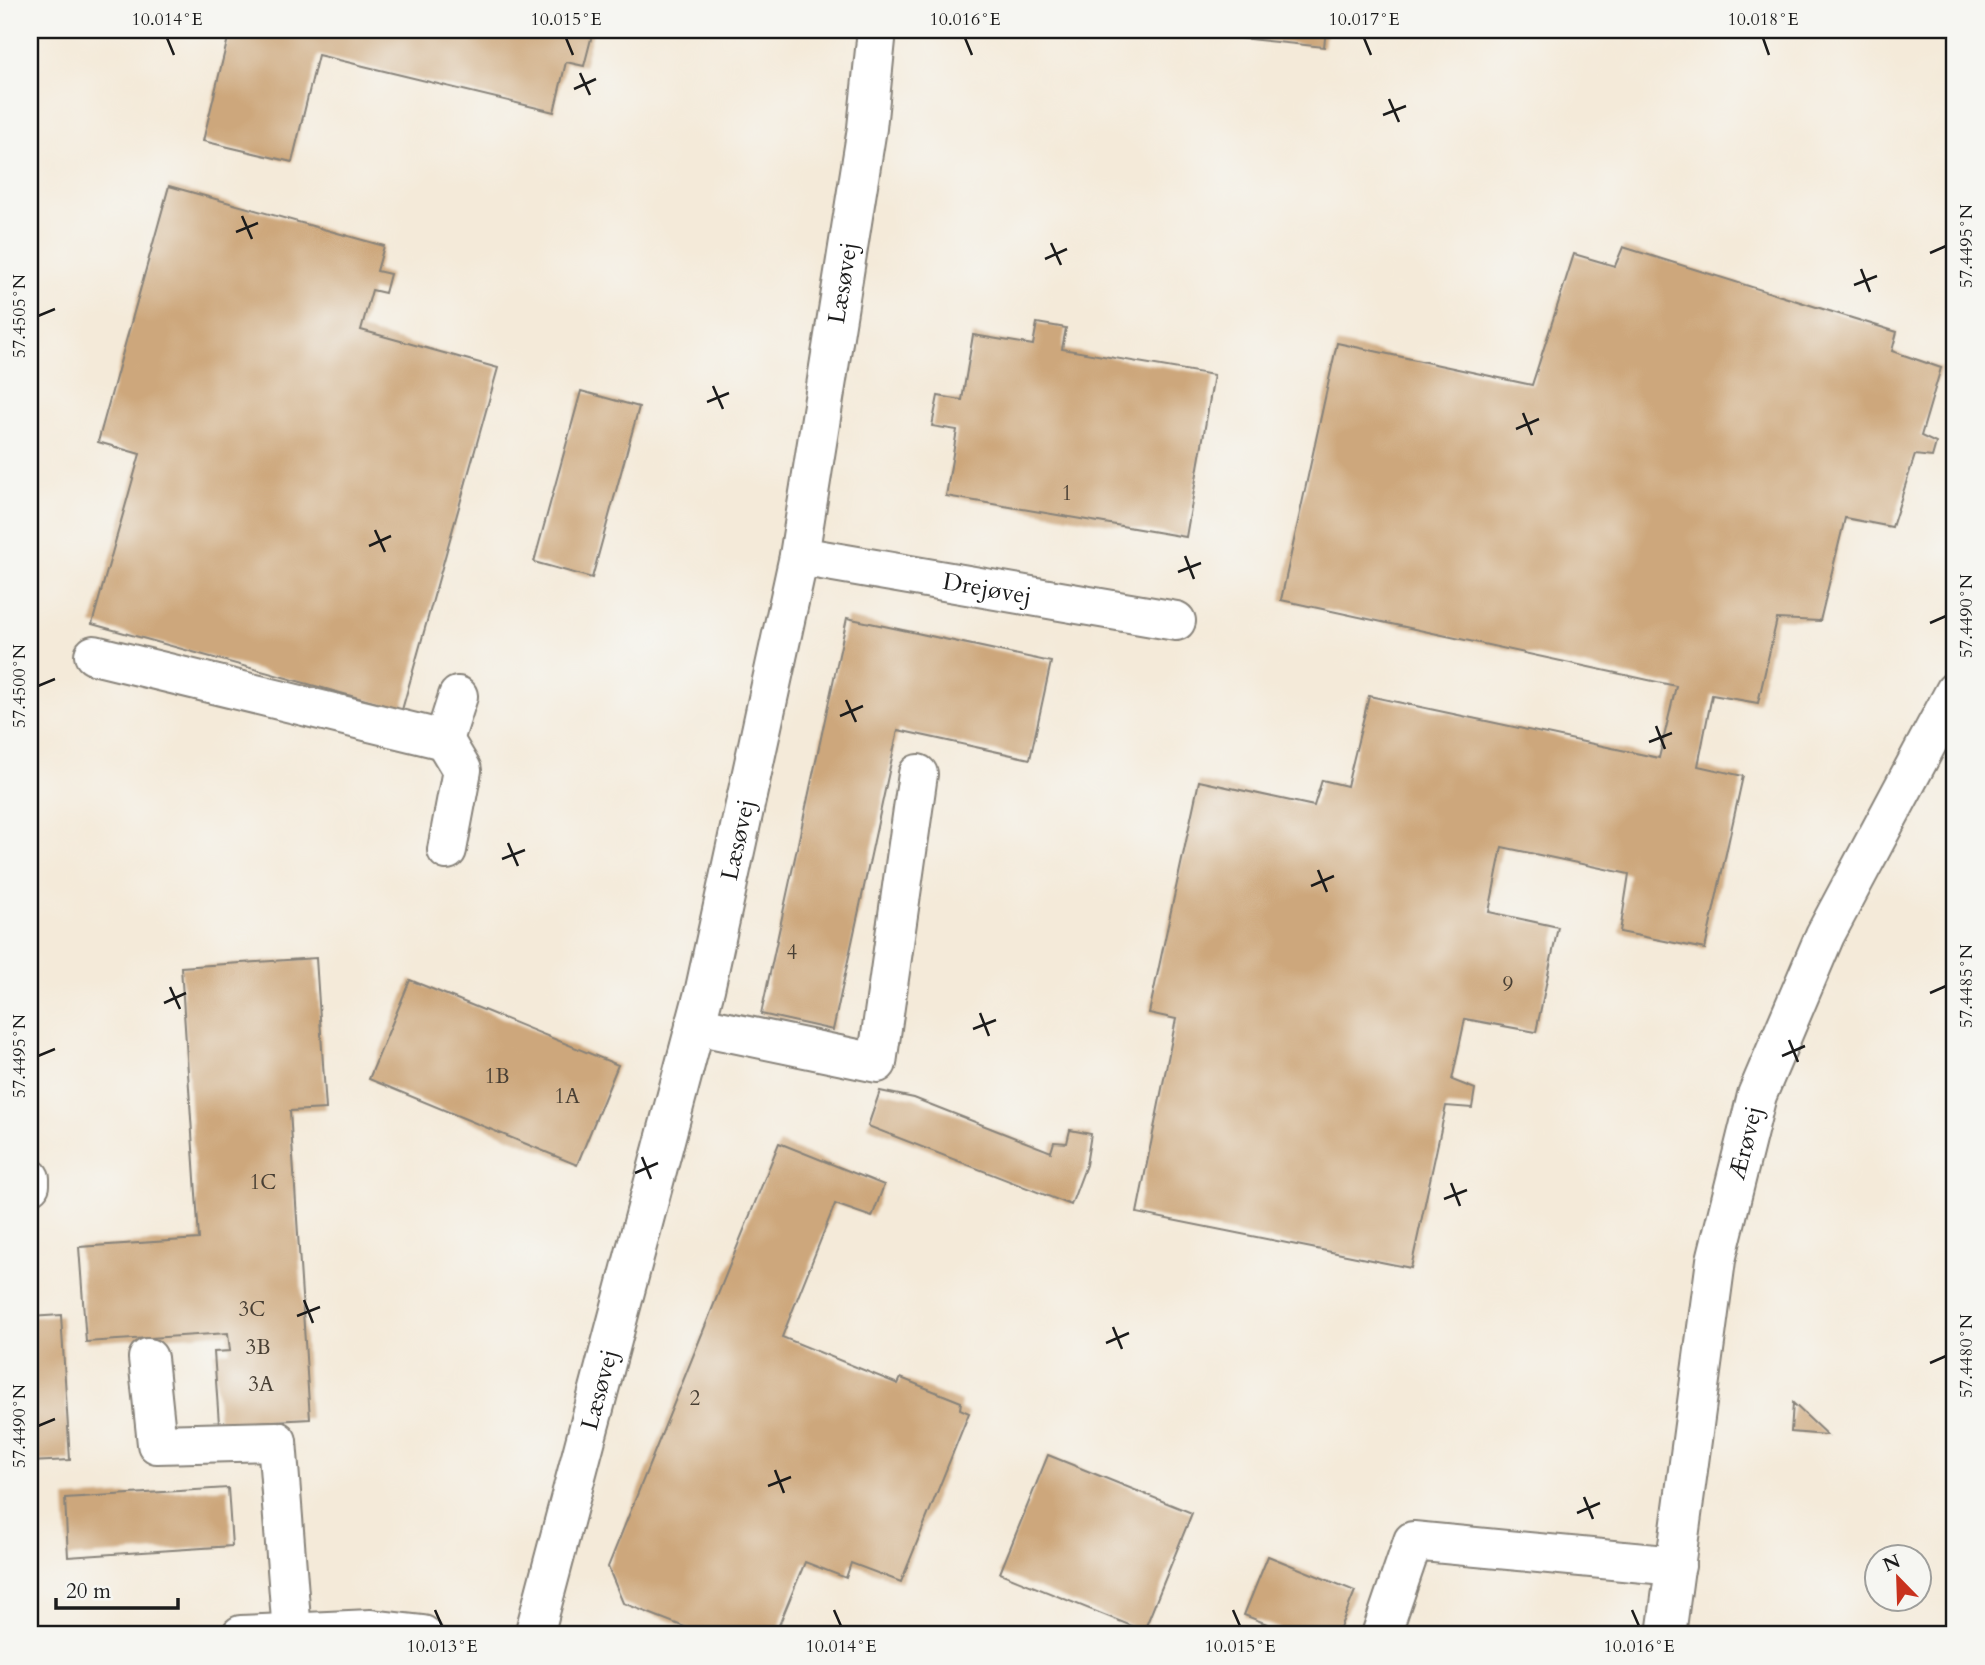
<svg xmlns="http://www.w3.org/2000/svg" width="1985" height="1665" font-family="Cardo,serif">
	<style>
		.building { fill: #cda77c }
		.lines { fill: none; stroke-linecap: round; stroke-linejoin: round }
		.minor-casing { stroke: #88837a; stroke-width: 42 }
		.minor { stroke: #fff; stroke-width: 38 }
		.ticks { fill: none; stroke: #1c1c1c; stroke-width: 2.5 }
		.labels { text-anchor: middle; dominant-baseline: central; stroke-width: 5; stroke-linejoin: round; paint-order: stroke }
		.number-label { font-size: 21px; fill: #483f34 }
		.street-label { font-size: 24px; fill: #1c1c1c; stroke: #f6f6f2 }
		.neatline { fill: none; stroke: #1c1c1c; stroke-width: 2.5 }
		.ticks-label { font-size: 18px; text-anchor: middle; fill: #1c1c1c }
	</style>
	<rect width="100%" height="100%" fill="#f6f6f2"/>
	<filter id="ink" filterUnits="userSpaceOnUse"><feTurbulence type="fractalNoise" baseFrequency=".0143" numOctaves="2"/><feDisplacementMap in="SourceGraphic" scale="14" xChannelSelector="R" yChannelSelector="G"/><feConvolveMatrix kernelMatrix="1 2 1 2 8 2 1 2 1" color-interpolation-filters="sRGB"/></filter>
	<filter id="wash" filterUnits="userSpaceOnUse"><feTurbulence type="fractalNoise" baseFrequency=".00686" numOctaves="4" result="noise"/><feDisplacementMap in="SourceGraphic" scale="28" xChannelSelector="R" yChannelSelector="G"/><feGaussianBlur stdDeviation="1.57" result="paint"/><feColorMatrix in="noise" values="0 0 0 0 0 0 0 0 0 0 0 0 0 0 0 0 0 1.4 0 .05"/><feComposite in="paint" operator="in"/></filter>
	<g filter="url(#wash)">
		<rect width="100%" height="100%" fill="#f4ead9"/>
		<g id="blocks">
			<path class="building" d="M230 30H588L593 31 584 66 566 62 554 112 318 55 292 162 203 141Z
				M1164 30H1326L1324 47Z
				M169 186 384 246 377 271 390 274 385 293 372 290 361 330 498 368 402 710 92 624 140 454 98 442Z
				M1623 247 1897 332 1892 351 1941 368 1921 436 1936 443 1932 457 1915 455 1892 527 1845 518 1820 621 1777 619 1758 703 1712 695 1698 766 1743 776 1705 949 1620 932 1629 874 1502 847 1489 912 1558 927 1536 1032 1465 1019 1452 1080 1475 1089 1472 1108 1446 1106 1411 1268 1137 1213 1176 1019 1149 1013 1199 781 1314 806 1322 780 1347 786 1369 696 1659 758 1676 686 1281 600 1337 343 1532 385 1574 254 1615 266Z
				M1037 323 1066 328 1062 349 1214 375 1186 537 946 496 957 430 932 426 938 396 962 400 973 335 1033 345Z
				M581 391 639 407 592 578 534 562Z
				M847 618 1051 662 1030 759 898 730 833 1030 761 1014Z
				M316 958 326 1109 290 1111 310 1419 219 1424 214 1352 230 1351 228 1333 86 1342 79 1247 199 1239 181 967Z
				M410 980 618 1065 577 1165 369 1079Z
				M880 1091 914 1098 1051 1152 1054 1142 1067 1143 1070 1130 1091 1134 1086 1165 1071 1205 868 1126Z
				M779 1143 884 1185 872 1217 835 1204 782 1337 898 1384 901 1378 961 1402 960 1409 969 1413 901 1582 851 1563 846 1578 805 1562 775 1635H705L623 1603 608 1567Z
				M61 1315 70 1460 30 1462V1317Z
				M1793 1403 1827 1435 1791 1432Z
				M1048 1455 1192 1513 1144 1631 1000 1573Z
				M228 1488 232 1546 68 1557 65 1498Z
				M1268 1556 1355 1591 1337 1635H1295L1244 1615Z"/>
		</g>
	</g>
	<g filter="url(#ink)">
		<use href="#blocks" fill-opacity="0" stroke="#88837a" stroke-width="2"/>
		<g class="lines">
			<g class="minor-casing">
				<g id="minor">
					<path id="s1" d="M799 556 1176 621"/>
					<path d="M94 655 444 740 458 696"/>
					<path d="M444 740 462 770 447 850"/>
					<path d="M695 1025 877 1063 918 774"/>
					<path d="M30 1178V1185"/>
					<path d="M148 1358 157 1444 277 1441 292 1633"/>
					<path d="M241 1635 371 1629 423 1635"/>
					<path id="s2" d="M534 1635 705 989 799 556 867 128 877 30"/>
					<path d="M1381 1635 1413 1541 1676 1566"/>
					<path id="s3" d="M1666 1635 1716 1260 1757 1095 1825 935 1955 691"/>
				</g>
			</g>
			<use href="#minor" class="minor"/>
		</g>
	</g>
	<path class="ticks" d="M167 38 174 55M566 38 573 55M965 38 972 55M1364 38 1371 55M1763 38 1769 55M580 73 590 95M574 89 596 79M1389 99 1399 122M1383 115 1406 106M242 216 252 239M236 232 258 223M1051 243 1061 265M1930 253 1946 246M1045 259 1067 249M1861 269 1870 292M1854 285 1877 276M38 316 55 309M713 386 723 409M707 402 729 393M1523 413 1532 435M1516 429 1539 419M375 530 385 552M369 546 391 536M1185 556 1194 579M1178 572 1201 563M1930 623 1946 616M38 686 55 679M846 700 856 722M840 716 863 706M1656 726 1665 749M1649 742 1672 733M508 843 518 866M502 859 525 850M1318 870 1327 892M1311 886 1334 876M170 987 180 1009M1930 993 1946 986M164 1003 186 993M980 1013 989 1036M973 1029 996 1020M1789 1040 1798 1062M38 1056 55 1049M1782 1056 1805 1046M642 1157 651 1179M635 1173 658 1163M1451 1183 1460 1206M1444 1199 1467 1190M304 1300 313 1323M297 1316 320 1307M1113 1327 1122 1349M1106 1343 1129 1333M1930 1363 1946 1356M38 1426 55 1419M775 1470 784 1493M768 1486 791 1477M1584 1497 1593 1519M1577 1513 1600 1503M435 1610 442 1626M834 1610 841 1626M1233 1610 1240 1626M1632 1610 1639 1626"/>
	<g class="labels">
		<g class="number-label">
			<text x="1067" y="493">1</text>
			<text x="792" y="952">4</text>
			<text x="1508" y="984">9</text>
			<text x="497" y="1076">1B</text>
			<text x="567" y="1096">1A</text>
			<text x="263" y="1182">1C</text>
			<text x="252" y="1309">3C</text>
			<text x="258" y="1347">3B</text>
			<text x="261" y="1384">3A</text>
			<text x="695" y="1398">2</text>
		</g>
		<g class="street-label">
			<text stroke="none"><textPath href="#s2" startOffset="1388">Læsøvej</textPath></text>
			<text stroke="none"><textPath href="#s1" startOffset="191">Drejøvej</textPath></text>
			<text stroke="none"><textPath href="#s2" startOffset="821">Læsøvej</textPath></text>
			<text stroke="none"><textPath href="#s3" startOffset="499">Ærøvej</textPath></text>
			<text stroke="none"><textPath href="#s2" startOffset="254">Læsøvej</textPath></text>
		</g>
	</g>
	<rect width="1985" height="1665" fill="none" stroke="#f6f6f2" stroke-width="77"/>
	<g transform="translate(1898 1578) rotate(337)"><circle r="33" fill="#f6f6f2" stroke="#9f9f9c" stroke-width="2"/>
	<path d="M0-5L12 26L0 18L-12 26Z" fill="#c8321e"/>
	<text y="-10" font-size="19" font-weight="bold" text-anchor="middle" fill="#1c1c1c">N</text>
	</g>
	<path d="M56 1598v10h122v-10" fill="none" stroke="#1c1c1c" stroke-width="3.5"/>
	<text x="66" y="1598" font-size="21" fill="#1c1c1c" stroke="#f6f6f2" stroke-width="5" paint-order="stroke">20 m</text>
	<rect x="38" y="38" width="1908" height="1588" class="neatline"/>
	<g class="ticks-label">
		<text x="167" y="25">10.014°E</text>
		<text x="566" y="25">10.015°E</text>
		<text x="965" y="25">10.016°E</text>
		<text x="1364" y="25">10.017°E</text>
		<text x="1763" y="25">10.018°E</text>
		<text transform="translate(1966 246) rotate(-90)" y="6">57.4495°N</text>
		<text transform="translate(19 316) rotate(-90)" y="6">57.4505°N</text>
		<text transform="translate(1966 616) rotate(-90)" y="6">57.4490°N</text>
		<text transform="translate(19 686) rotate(-90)" y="6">57.4500°N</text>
		<text transform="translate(1966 986) rotate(-90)" y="6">57.4485°N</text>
		<text transform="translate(19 1056) rotate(-90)" y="6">57.4495°N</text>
		<text transform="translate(1966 1356) rotate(-90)" y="6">57.4480°N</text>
		<text transform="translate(19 1426) rotate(-90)" y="6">57.4490°N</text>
		<text x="442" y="1652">10.013°E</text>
		<text x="841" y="1652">10.014°E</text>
		<text x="1240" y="1652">10.015°E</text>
		<text x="1639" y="1652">10.016°E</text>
	</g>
</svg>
